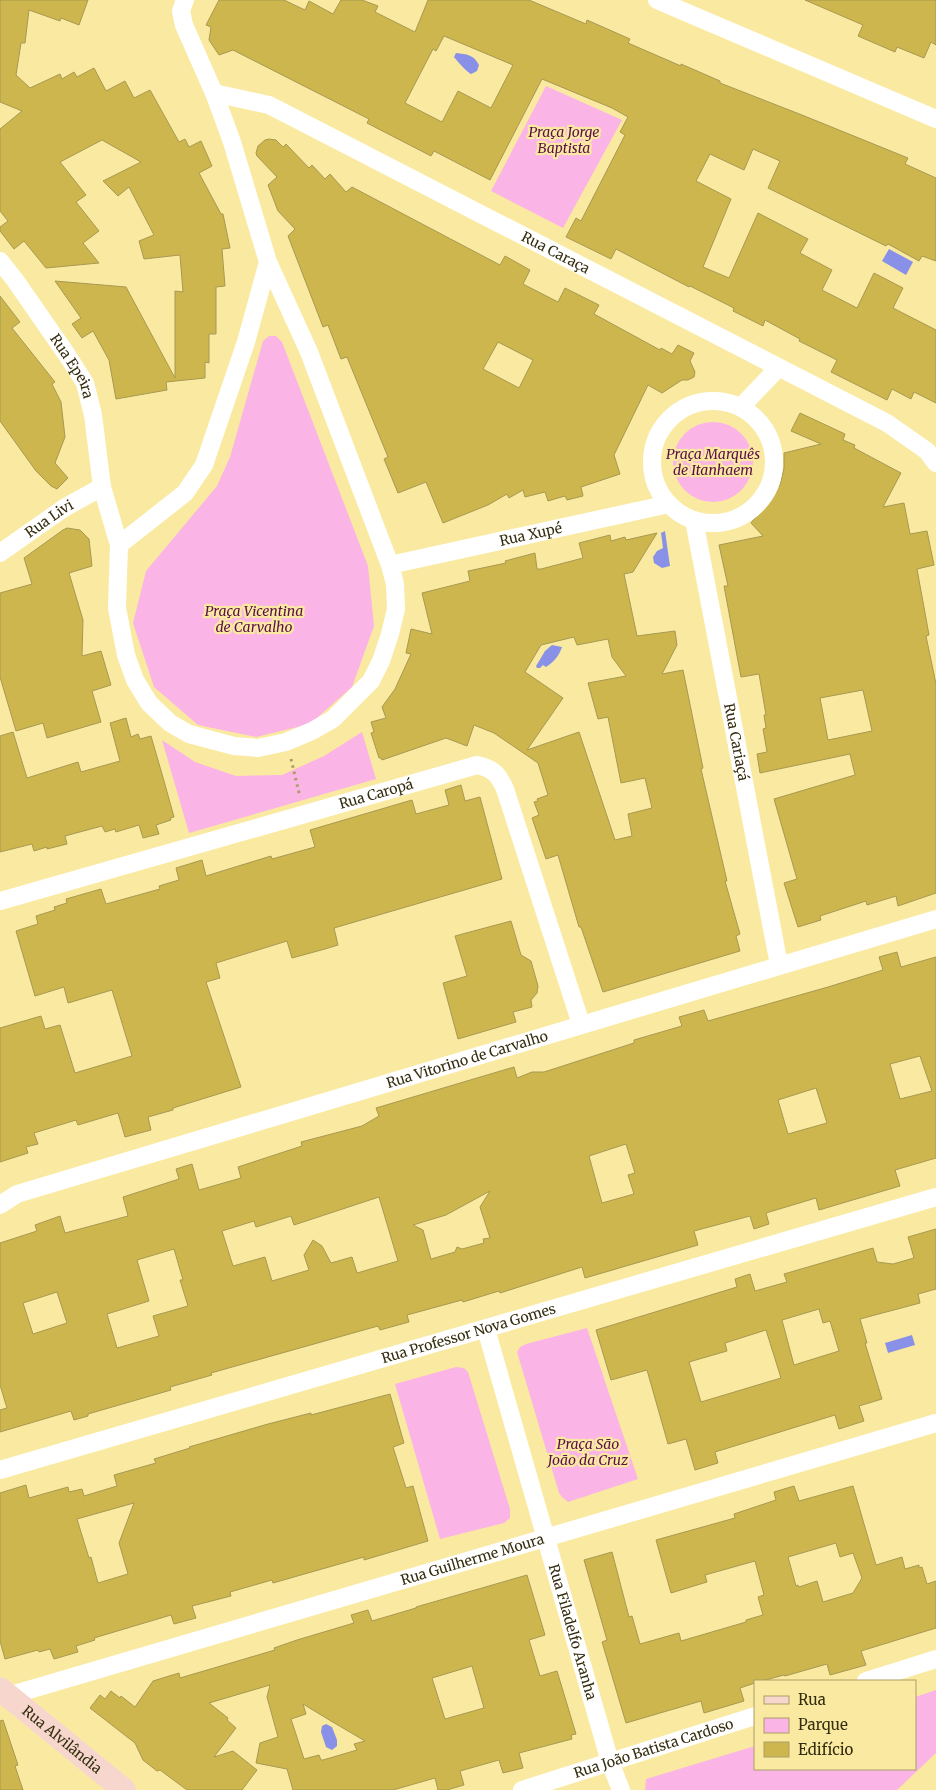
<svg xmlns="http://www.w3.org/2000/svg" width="936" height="1790" font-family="Merriweather,serif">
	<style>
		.green { fill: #fab4e6 }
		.water { fill: #8891e7 }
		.building { fill: #ccb64d; stroke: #a89952; fill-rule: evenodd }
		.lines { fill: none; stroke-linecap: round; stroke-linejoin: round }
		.path { stroke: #ab9e67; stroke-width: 3; stroke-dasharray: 2.5 4; stroke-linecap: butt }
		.street { stroke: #fff; stroke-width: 18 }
		.secondary { stroke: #f7d7cd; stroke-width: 24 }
		.labels { text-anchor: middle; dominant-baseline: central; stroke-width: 4.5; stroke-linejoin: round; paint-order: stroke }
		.park-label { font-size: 14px; font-style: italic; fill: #590e4a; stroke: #faeaa1 }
		.street-label { font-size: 14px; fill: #342d0f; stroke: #faeaa1 }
	</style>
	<rect width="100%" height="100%" fill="#faeaa1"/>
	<path class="green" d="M546 86 622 120 563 228 491 191Z
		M269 336H276L282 342 368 566 374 626 352 687 310 724 256 737 198 725 154 687 133 623 146 571 217 486 230 457 263 341Z
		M673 462a40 40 0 1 1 80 0a40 40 0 1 1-80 0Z
		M362 732 376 779 189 833 162 740 195 762 236 776 282 775 324 756Z
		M587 1328 638 1479 568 1502 562 1497 559 1493 517 1352 520 1347 526 1344Z
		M456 1367 464 1368 468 1372 510 1509V1518L504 1523 440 1539 395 1384Z
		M936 1690V1753L897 1790H645L646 1779 755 1746V1769H915V1697Z"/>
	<path class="water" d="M456 53C467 54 474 55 479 65L477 71 471 74C468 73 456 60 454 57Z
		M889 249 913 262 906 275 882 261Z
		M665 531 670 566 662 568 654 563 653 557 657 551 663 548 661 533Z
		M552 645 562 647C559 656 554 662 546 667L543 665 540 668H537L536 666 545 651Z
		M912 1335 915 1345 888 1353 885 1343Z
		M326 1724 332 1727 337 1740V1746L332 1750 326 1747 321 1732 322 1726Z"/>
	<path class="building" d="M0 0H88L79 25 61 18 60 21 29 10 25 43H21L16 75 30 88 60 74 62 79 74 72 77 77 94 68 106 91 125 81 134 98 150 90 179 142 185 139 189 147 201 141 212 166 199 173 221 214H223L230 248 222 249 225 286 216 287V334H209V363L205 362V378L166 382 167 390 116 399 109 360 93 331 82 338 72 324 81 318 55 281 126 287 175 378V291L183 292 180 255 144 259 139 241 154 235 129 187 118 196 103 181 141 162 102 140 60 162 86 195 76 202 99 231 83 243 99 263 46 268 24 241 14 249 0 231V227L8 221 0 211V129L22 111 0 102Z
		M219 0H284L305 10 309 1 333 14 341 0H362L378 6 375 12 415 32 428 0H529L586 24 587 20 630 39 628 43 681 66V64L720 81V83L802 115 908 158 905 164 936 178V261L922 256 919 261 888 244 886 246 768 188 780 161 753 149 744 170 710 154 696 181 731 199 703 267 729 278 758 213 808 239 800 253 832 270 822 290 857 308 874 273 903 288 893 308 936 330V403L914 392 911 399 892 389 887 400 831 372 837 360 799 341 800 339 765 320 763 326 733 311 734 308 690 286 689 287 616 249 611 259 566 237 576 218 581 221 625 135 620 132 628 117 612 108 542 79 490 180 434 151 431 156 367 123 369 119 233 50 219 55 209 40 211 27 206 25ZM444 36 513 65 491 108 458 91 442 122 405 103 433 49 436 51Z
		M805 0H936V45L931 42 924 58 897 47 895 52 858 36 863 25Z
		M269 139 276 140 283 147 286 144 309 168 312 165 325 179 330 174 346 192 352 187 500 265 505 256 530 270 523 284 558 302 565 288 599 305 594 314 660 350 661 348 672 354 678 345 694 353 690 361 695 372 694 377 688 380H682L662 393 648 385 614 455 620 474 581 487 583 496 567 500 565 496 548 501 545 492 525 497 523 490 509 498 507 494 488 505 443 523 426 482 398 493 384 459 388 457 347 357 341 359 328 325 323 327 288 236 295 229 278 211 268 185 277 177 257 156 256 153 258 146 265 140ZM498 342 533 360 519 388 483 369Z
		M0 296 20 322 12 328 55 382 52 384 61 402 65 437 55 463 68 478 57 489 51 486 36 471 0 421Z
		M800 413 845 434 843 440 855 445 854 448 901 473 883 507 904 503 910 534 927 531 934 565 917 569 929 635 926 636 936 684V893L898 906 896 896 867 905 866 901 820 916 821 920 798 927 784 883 797 879 774 799 855 775 850 754 760 773 757 754 767 752 763 729 766 728 764 715H766L759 674 741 677 724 586H728L719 545 763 536 751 523 780 485 784 468V453L821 444 791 431ZM863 690 872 731 828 740 820 698Z
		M67 528 80 530 89 539 92 566 69 573 83 620 82 656 101 651 111 685 92 691 101 722 47 738 43 723 16 731 0 677V593L32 584 24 558 63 530Z
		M657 533 633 572 624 574 637 636 675 631 677 645 662 674 683 670 703 768 701 769 727 881H725L740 934 736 936 740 951 603 992 581 927H579L558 855 546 859 532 818 539 815 534 802 538 801 537 799 548 795 538 763 494 733 474 725 467 746 446 738 382 760 381 758H379L371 733 374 732 371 722 386 718 382 707 395 689 411 654 406 653 411 629 432 634 422 593 470 581 468 571 506 563 505 561 535 553 537 569H541L583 558 579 543 610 535 611 541 625 537 626 540ZM574 637 577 645 608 639 612 657 626 676 588 683 598 719 608 717 621 783 645 778 652 808 628 814 632 836 615 840 579 732 527 750 563 698 525 672 541 645Z
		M126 718 131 737 138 734 140 739 151 736 164 781 174 817 170 818 171 820 156 825 159 834 143 838 139 825 116 832 115 829 105 832 102 826 65 836 67 844 47 849V847L34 851 32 844 0 852V736L13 732 27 778 78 762 81 772 120 761 110 723Z
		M461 785 465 801 480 797 502 879 334 928 338 945 325 949 292 958 287 941 216 963 220 978 206 982 241 1087 173 1108V1110L148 1117 151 1130 125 1137 118 1113 78 1125 76 1120 34 1133 38 1144 26 1147 28 1153 0 1162V1028L41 1016 45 1029 60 1025 75 1073 132 1056 112 990 68 1003 64 987 35 996 16 931 38 924 36 916 55 910 54 907 67 903 66 899 101 889 106 904 160 889 159 886 179 880 176 868 202 860 206 876 271 856 272 859 315 847 310 830 412 800 416 814 449 805 445 790Z
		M511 921 521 955 531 961 538 986 537 993 531 1000 532 1007 513 1012 516 1022 458 1039 443 983 467 976 455 936Z
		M897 952 901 967 936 957V1158L895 1170 900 1186 819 1210 816 1198 766 1213 769 1224 754 1229 750 1216 694 1231 698 1245 585 1278 582 1267 500 1293 499 1291 463 1302 462 1300 407 1315 409 1322 380 1330 378 1326 211 1373 212 1375 170 1387 171 1390 88 1414V1416L74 1420 71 1411 0 1432V1410L7 1408 0 1385V1243L37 1231 35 1225 60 1216 65 1233 128 1216 123 1197 179 1179 176 1169 192 1164 199 1190 241 1178 238 1167 302 1146 301 1142 362 1126 379 1116 376 1108 514 1067 517 1078 532 1072H544L634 1043V1040L682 1026 679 1017 704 1010 708 1021 828 987 883 970 879 957ZM920 1056 932 1091 900 1099 890 1064ZM816 1088 827 1123 788 1134 778 1100ZM626 1144 635 1173 628 1175 634 1194 602 1203 589 1156ZM490 1191 480 1207 490 1238 483 1239 484 1243 462 1249 457 1247 455 1252 431 1259 423 1230 413 1225 446 1215ZM379 1197 398 1261 357 1273 352 1257 331 1263 322 1246 313 1240 304 1255 309 1270 272 1281 265 1257 233 1266 222 1231 254 1221 256 1227 291 1216 294 1225ZM174 1249 183 1280H180L188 1306 153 1316 159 1336 117 1348 107 1314 149 1301 137 1260ZM57 1292 67 1323 33 1334 23 1303Z
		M936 1229V1289L918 1294 920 1303 860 1319 867 1343H865L882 1399 859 1406 864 1421 839 1429 835 1415 715 1452 718 1463 695 1470 686 1439 668 1444 647 1370 611 1380 596 1330 737 1287 735 1279 750 1274 755 1291 787 1282 784 1274 873 1248 877 1262 893 1264 914 1258 908 1237ZM819 1309 823 1323 830 1321 839 1351 794 1365 782 1320ZM766 1330 781 1378 701 1402 689 1362 727 1351 725 1343Z
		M390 1394 404 1443 393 1447 406 1488 413 1486 428 1541 364 1560V1557L273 1583 272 1580 230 1592 231 1596 192 1606 196 1618 174 1624 171 1615 94 1638 95 1640 76 1646 78 1652 54 1659 50 1649 39 1652 38 1650 5 1659 0 1641V1493L26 1485 29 1498 68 1487 69 1492 82 1489 84 1496 117 1486 114 1475 156 1463 154 1459 190 1448 189 1447 268 1424 311 1413V1415ZM134 1503 119 1543 128 1574 98 1583 91 1557 89 1558 77 1519Z
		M794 1486 799 1501 853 1486 876 1565 902 1557 905 1569 919 1565V1568L922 1567 927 1584 936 1581V1628L861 1651 866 1665 830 1675 827 1664 785 1676 784 1675 762 1681H755V1683L740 1688 744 1701 704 1713 701 1701 626 1723 602 1642 607 1640 584 1560 612 1552 629 1617 632 1616 640 1644 679 1633 681 1641 746 1622V1620L763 1615 758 1597 764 1595 755 1561 705 1575 707 1582 671 1593 656 1540 735 1518 734 1514 776 1500 774 1492ZM836 1543 840 1557 853 1553 862 1578 853 1593 823 1602 817 1581 799 1587 798 1585 796 1586 788 1557Z
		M527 1575 545 1635 529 1640 540 1676 557 1671 576 1734 571 1735 572 1739 519 1753 523 1768 503 1773 499 1760 460 1771 464 1785 447 1790H438L435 1778 393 1790H293L287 1769 256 1763 260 1743 278 1737 267 1697 270 1685 209 1703 228 1718 227 1720 236 1728 214 1757 233 1751 257 1770 242 1790H187L160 1770 157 1771 143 1760 135 1743 90 1708 100 1695 105 1699 111 1691 120 1698 121 1696 135 1707 153 1681 179 1673 180 1678 275 1650 274 1648 297 1640 354 1623 351 1615 368 1610 372 1621 416 1608V1607ZM472 1666 484 1708 445 1719 432 1678ZM303 1704 331 1721 365 1741 354 1744 357 1750 323 1760H321L319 1755 304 1759 291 1719 306 1714Z
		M3 1720 18 1765 15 1766 23 1790H0V1721Z"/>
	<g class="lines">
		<path class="path" d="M291 759 300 797"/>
		<g class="street">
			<path id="s1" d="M185 0 181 11 184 25 214 93 269 105 887 423 927 451 936 463"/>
			<path d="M657 0 936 119"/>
			<path d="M214 93 232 142 268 262 309 352 390 565 395 584 396 609 390 634 381 661 371 681 333 719 312 731 286 742 258 748 234 746 189 734 170 723 149 703 135 680 126 655 117 608 119 545 185 493 204 465 246 342 268 262"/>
			<path id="s2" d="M0 261 15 280 67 355 85 383 93 415 102 487 119 545"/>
			<circle cx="713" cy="462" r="61"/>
			<path d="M741 407 778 368"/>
			<path id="s3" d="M694 520 779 965"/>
			<path id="s4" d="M0 553 64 508 102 487"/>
			<path id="s5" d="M390 565 669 504"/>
			<path id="s6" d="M0 901 477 765C494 769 498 774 505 789L581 1024"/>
			<path id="s7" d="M0 1205 17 1194 936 919"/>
			<path id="s8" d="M486 1329 610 1762 621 1790"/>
			<path id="s9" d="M0 1470 936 1197"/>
			<path d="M866 1681 936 1659"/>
			<path id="s10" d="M8 1696 936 1423"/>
			<path id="s11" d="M522 1790 755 1716"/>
		</g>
		<path class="secondary" id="s12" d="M0 1689 124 1790"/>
	</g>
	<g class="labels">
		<g class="park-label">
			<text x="564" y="132">Praça Jorge<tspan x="564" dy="16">Baptista</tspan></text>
			<text x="713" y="454">Praça Marquês<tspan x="713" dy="16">de Itanhaem</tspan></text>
			<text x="254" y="611">Praça Vicentina<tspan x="254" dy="16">de Carvalho</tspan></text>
			<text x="588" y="1444">Praça São<tspan x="588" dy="16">João da Cruz</tspan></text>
		</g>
		<g class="street-label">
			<text stroke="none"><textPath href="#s1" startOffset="479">Rua Caraça</textPath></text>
			<text stroke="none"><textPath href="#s2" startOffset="128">Rua Epeira</textPath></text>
			<text stroke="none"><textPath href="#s4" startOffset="60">Rua Livi</textPath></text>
			<text stroke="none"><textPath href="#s5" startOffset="144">Rua Xupé</textPath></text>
			<text stroke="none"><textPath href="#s3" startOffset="226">Rua Cariaçá</textPath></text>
			<text stroke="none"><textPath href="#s6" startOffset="391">Rua Caropá</textPath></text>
			<text stroke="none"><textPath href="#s7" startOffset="490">Rua Vitorino de Carvalho</textPath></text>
			<text stroke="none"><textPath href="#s9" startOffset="488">Rua Professor Nova Gomes</textPath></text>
			<text stroke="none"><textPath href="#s10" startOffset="484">Rua Guilherme Moura</textPath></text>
			<text stroke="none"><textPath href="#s8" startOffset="315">Rua Filadelfo Aranha</textPath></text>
			<text stroke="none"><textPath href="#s12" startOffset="80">Rua Alvilândia</textPath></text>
			<text stroke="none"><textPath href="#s11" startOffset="138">Rua João Batista Cardoso</textPath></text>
		</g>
	</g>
	<rect x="754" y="1680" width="162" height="90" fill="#faeaa1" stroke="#ab9e67"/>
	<rect x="764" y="1696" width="25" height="8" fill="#f7d7cd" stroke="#ab9e67"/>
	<text x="798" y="1705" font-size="15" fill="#342d0f">Rua</text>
	<rect x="764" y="1718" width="25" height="15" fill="#fab4e6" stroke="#ab9e67"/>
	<text x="798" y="1730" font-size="15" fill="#342d0f">Parque</text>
	<rect x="764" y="1742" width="25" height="15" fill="#ccb64d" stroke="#ab9e67"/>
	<text x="798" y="1755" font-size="15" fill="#342d0f">Edifício</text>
</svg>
